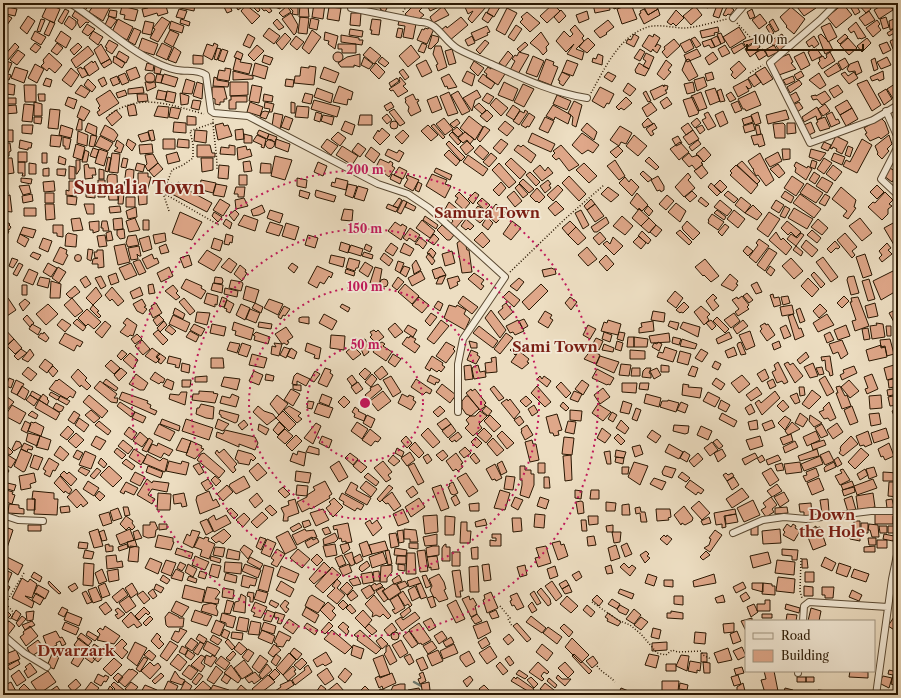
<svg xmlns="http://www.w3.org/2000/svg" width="901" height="698" font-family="'Libre Caslon Text',serif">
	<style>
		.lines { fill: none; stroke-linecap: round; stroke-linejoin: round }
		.stream { stroke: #6d796f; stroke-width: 2.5 }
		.building { fill: #dfa789; stroke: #291702 }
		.street-casing { stroke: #5a4932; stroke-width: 8 }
		.path { stroke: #291702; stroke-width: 1.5; stroke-dasharray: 1 2; stroke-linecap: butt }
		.street { stroke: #f3ead7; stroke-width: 6 }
		.ring { fill: none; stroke: #c2185b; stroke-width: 2; stroke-dasharray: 2 4 }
		.labels { text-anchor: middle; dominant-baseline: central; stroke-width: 3.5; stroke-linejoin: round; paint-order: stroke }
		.neighbourhood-label { font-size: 15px; font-weight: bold; fill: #7a1f14; stroke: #f3ead7 }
		.district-label { font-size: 18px; font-weight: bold; fill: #7a1f14; stroke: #f3ead7 }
		.centre { fill: #c2185b; stroke: #f3ead7; stroke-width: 2 }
		.ring-label { font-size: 12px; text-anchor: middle; font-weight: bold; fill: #c2185b; stroke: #f3ead7; stroke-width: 3.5; stroke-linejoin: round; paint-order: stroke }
	</style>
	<rect width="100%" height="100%" fill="#eddec2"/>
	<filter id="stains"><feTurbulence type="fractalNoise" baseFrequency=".005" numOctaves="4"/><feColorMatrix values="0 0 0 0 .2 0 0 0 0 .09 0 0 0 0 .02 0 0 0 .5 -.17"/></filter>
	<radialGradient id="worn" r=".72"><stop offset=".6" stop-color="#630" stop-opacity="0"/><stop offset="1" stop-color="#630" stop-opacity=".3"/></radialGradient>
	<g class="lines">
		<path class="stream" d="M414 682 423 687"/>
	</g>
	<path class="building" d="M79 3H92L85 10Z
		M95 3H103L110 7 103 21 89 12Z
		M120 3H136L133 7Z
		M147 3H165L168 13 158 16 157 13 144 17 142 9 148 8Z
		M181 3 195 5 194 11 180 8Z
		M222 3H229L232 11 227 13Z
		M234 3H244L245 5 238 10Z
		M251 3H256L260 10 258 12 250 4Z
		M257 3H266L272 11 269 13 266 10 264 11Z
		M273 3H285L284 7 281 6 280 9 275 7Z
		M314 3 325 4 323 19 312 17Z
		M383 3 389 4 385 12 380 9Z
		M416 3H419L423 7 419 11 424 15 418 20 413 17 411 19 405 14Z
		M426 3H448L430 11Z
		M468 3H484L486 7 472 23 468 19 473 11 468 14 464 5Z
		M492 3 500 7 494 17 487 13Z
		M609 3 610 10 595 13 593 4Z
		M612 3H630L614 9Z
		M650 3H655L658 9 648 15 644 7Z
		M692 3H709L708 8Z
		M794 3H813L816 8 804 16Z
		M848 3H855L860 12 855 15Z
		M857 3H868L871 9 866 13Z
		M886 3 889 4 893 10 879 19 874 10Z
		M889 3H895L898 8V13L896 14Z
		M48 4 60 9 54 23 42 17Z
		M553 4 560 11 547 23 540 16Z
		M631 4 637 19 622 24 617 9Z
		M843 4 852 15 836 28 827 17Z
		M246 5 260 16 252 24 241 11Z
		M300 5H308L309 17H299Z
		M717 5 723 7 719 18 713 16Z
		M728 5 734 10 730 15 728 14 726 16 723 15Z
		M122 6 138 10 135 21 124 19 125 15 120 14Z
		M287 6 291 12 283 17 279 13Z
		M443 6 449 15 433 23 430 17Z
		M695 6 702 15 691 25 683 16Z
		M8 7 17 9 15 16 6 14Z
		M289 7H298V15L292 14 293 11Z
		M329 7 341 8 339 21 327 19Z
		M791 7 805 19 794 34 786 27 787 26 780 17Z
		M507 8 517 13 505 35 496 30Z
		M65 9 69 11 62 24 58 21Z
		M179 9 187 11 184 19 176 17Z
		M644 9 648 15 658 9 660 15 644 24 639 14 641 13 640 11Z
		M752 9 755 17 750 19 747 12Z
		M110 10 117 11 116 18 108 16Z
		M561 10 566 16 559 23 554 17Z
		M676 10 684 18 676 26 673 23 671 25 667 22Z
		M75 11 90 21 88 23 86 22 80 28 77 22 78 20 72 16Z
		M587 11 589 19 579 23 576 15Z
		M869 11 875 20 865 26 859 18Z
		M486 12 493 16 488 23 482 19Z
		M527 12 540 23 530 32 520 22 523 19 521 17Z
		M291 13 298 25 296 33 294 35 282 19Z
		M351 13H361L360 26 350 25Z
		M5 14 12 18 7 25 3 23Z
		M760 14 767 23 759 29 752 20Z
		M28 16 35 21 27 34 20 28Z
		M69 16 76 21V25L72 30 64 24Z
		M109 16 117 20 111 28 105 25Z
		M162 17 170 22 158 42 150 38 155 29 153 28Z
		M300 17 309 18 307 34 298 33Z
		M461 17 468 25 449 41 441 30 446 26 447 28Z
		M886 17 889 27 883 29 880 19Z
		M311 18 319 20 317 30 309 28Z
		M896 18 898 26 890 30 889 21Z
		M41 19 45 20 40 32 37 31Z
		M118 19 133 27 127 40 112 32Z
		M181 19 190 22 189 26 180 23Z
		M277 19 284 27 279 30 273 23Z
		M372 19 381 20 379 35 371 34 372 30H370Z
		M773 19 779 30 775 32 769 22Z
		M608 20 614 27 606 33 607 34 600 38 594 31Z
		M877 20 880 24 878 26 881 30 873 37 866 28Z
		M50 21 55 23 49 36 44 34Z
		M145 21 154 23 151 35 142 33Z
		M171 21 184 26 182 33 169 29Z
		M399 21 416 24 413 39 403 37 405 26 398 25Z
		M856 22 866 37 861 39 860 38 858 39 854 31 851 33 848 29Z
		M830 23 837 37 828 42 821 27Z
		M87 24 95 29 88 36 82 32Z
		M769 24 774 33 771 35 766 27Z
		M516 25 522 29 514 41 508 37Z
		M575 25 584 36 582 38 584 41 588 38 595 45 587 53 579 47 584 41 576 49 584 52 582 60 567 54 574 44 566 52 556 41 564 31 570 37 573 34 570 30Z
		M487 26 490 32 487 33 488 35 475 41 471 33Z
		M898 26V31L889 36 887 33Z
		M429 27 434 29 427 44 417 40 422 29 424 30 425 28 428 29Z
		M718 27 719 32 714 33 715 35 702 38 700 31Z
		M739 27 746 38 730 48 723 37Z
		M134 28 141 31 135 45 128 41Z
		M269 28 280 36 274 44 263 36Z
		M398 28 403 29 401 38 396 37Z
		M350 29 363 31 362 37 349 35Z
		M170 30 179 34 173 47 164 42Z
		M312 30 321 37 309 54 302 48Z
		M35 31 46 37 41 45 31 39Z
		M61 31 71 38 66 48 55 41Z
		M93 31 103 37 98 45 89 38Z
		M325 32 338 36 335 49 328 44 329 41 324 40Z
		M541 32 549 44 546 47 547 51 543 55 539 50 530 43Z
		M285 33 291 39 282 50 276 43Z
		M721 33 725 42 721 44 717 34Z
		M248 34 255 38 250 48 243 45Z
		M634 34 639 37 634 47 626 43 628 39 631 40Z
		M654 34 660 38 655 47 657 44 661 46 657 53 653 50V49L651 52 642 46 649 35 653 37Z
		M782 34 785 39 773 46 770 41Z
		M821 34 829 42 833 50 825 54 818 36Z
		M845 34 848 37 840 44 837 41Z
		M341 35 359 38V40H363L362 45 341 42Z
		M432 35 439 37 438 42 431 49 428 48Z
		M296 36 304 42 297 50 290 44Z
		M472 36 475 43 468 46 465 40Z
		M717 36 721 44 715 47 711 39Z
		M814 36 819 44 814 48 812 45 809 47 806 42Z
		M695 37 701 45 696 48 691 39Z
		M142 38 158 44 154 55 138 50Z
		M756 38 757 40 746 47 743 42Z
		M848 38 857 48 849 55 840 45Z
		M867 38 871 43 862 52 857 46Z
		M674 39 680 46 667 58 662 52 665 49 664 47Z
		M690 39 694 48 685 53 680 44Z
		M711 39 715 47 711 48 709 45 704 47 702 42Z
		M784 39 788 44 780 51 776 46Z
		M894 39 898 47 893 49 890 41Z
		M109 40 118 45 112 54 106 50 107 48 105 47Z
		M485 40 489 43 480 54 476 50Z
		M757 41 760 47 757 49 758 51 750 57 745 49Z
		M525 42 528 45 520 52 517 49Z
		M887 42 891 50 883 54 879 45Z
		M15 43 19 47 8 60 4 56Z
		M35 43 41 47 36 53 30 49Z
		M57 43 63 48 57 55 51 51Z
		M78 43 82 47 74 55 70 50Z
		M162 43 172 48 167 60 156 55Z
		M214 43 218 45 212 60 203 55 207 44 213 46Z
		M422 43 427 45 424 53 418 51Z
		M742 43 745 47 734 54 731 49Z
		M101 44 110 59 101 64 94 50Z
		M338 44H356V53H342V49H338Z
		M257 45 264 51 254 61 248 55Z
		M411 45 420 57 408 67 399 56Z
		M725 45 730 53 722 57 718 49Z
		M774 45 778 52 768 57 765 50Z
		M88 46 94 54 76 68 71 60Z
		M435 46H441L447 67 438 71 436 65 438 64 433 54Z
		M174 47 181 52 176 63 168 60Z
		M370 47 381 56 374 64 363 55Z
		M217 48 221 49 217 60 214 59Z
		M222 49 228 51 224 62 218 60Z
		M452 49 456 63 449 65 445 51Z
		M640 49 645 52 640 61 634 58Z
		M697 49 701 56 687 62 684 55Z
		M763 49 767 55 759 60 755 53Z
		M813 49 814 50 817 49 822 56 812 61 808 52Z
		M18 50 25 55 17 65 10 60Z
		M119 51 129 57 126 63 116 57Z
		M237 51 243 54 241 60 234 57Z
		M508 51 513 56 505 67 499 63Z
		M519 52 529 55 518 74 510 70 515 61 512 59 515 55 517 56Z
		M713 52 718 59 709 65 705 58Z
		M804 52 810 65 801 70 794 57Z
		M830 52 835 61 822 69 818 63 820 61 819 58 823 56 825 59 827 57 826 55Z
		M333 57a5 5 0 1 1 10 0a5 5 0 1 1-10 0Z
		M49 53 62 65 55 73 49 68 47 71 41 66 44 63 43 60Z
		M646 53 654 57 649 69 643 66 646 61 643 59Z
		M360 54V67L354 65V67H341L338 63 347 57Z
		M598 54 603 56 602 65 592 62 593 58 596 59Z
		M789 54 793 62 791 63 796 69 779 75 772 61Z
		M193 55 203 56V64H193Z
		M264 55 273 58 270 65 262 62Z
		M114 56 125 63 122 68 113 62Z
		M533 56 544 61 537 77 526 73Z
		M364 57 373 64 369 69 361 65Z
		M382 57 389 63 385 67 378 62Z
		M887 57 891 65 881 69 877 62Z
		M236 58 241 60 240 62 252 64 249 74 233 70Z
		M845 58 849 65 842 70 838 62Z
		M875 58 878 69 874 71 871 60Z
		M110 59 112 63 104 68 101 64Z
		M546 59 554 62 553 65 558 67 551 85 538 80Z
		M689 59 698 76 689 81 682 70 686 60Z
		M3 60 12 63 8 73 3 71Z
		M426 60 432 72 422 77 416 65Z
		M567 60 578 64 573 76 562 72Z
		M666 60 672 65 668 70 671 72 664 80 657 74Z
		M92 61 93 63 95 61 99 69 89 76 84 67Z
		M474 61 484 68 478 76 470 68Z
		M739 61 746 69 735 79 731 75 733 72 730 69Z
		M858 61 862 72 856 75 855 71 849 72 847 69 850 64Z
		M147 63 154 65 153 71 145 70Z
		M255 63 268 67 265 79 252 75Z
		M376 63 385 72 379 79 370 70Z
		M639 63 649 69 645 76 636 73 635 70Z
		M837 63 841 70 828 77 824 72Z
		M35 64 44 69 37 83 28 78Z
		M155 65 162 67 160 74 154 73Z
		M309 66 316 67 314 85 294 83 295 76H300L301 67 309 68Z
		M492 66 505 74 498 85 486 77 487 74 484 72 488 67 491 69Z
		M15 67 28 71 24 83 11 78Z
		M81 67 82 69 84 68 88 75 82 78 77 69Z
		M136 67 140 77 130 81 126 71Z
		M324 67 339 73 335 83 320 78Z
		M765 67 773 79 763 85 755 73Z
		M71 68 79 75 71 87 62 80Z
		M225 68 231 69 229 81 217 79 219 70 225 71Z
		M403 69 409 77 405 80 399 72Z
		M233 71 253 76V79L233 80Z
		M467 71 475 75 472 86 462 81Z
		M801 71 804 76 797 80 794 75Z
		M883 71 884 79 879 81 878 79 872 81 870 77Z
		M3 72 11 75 9 80 3 78Z
		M562 72 570 76 563 86 559 83 560 81 558 80Z
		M608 72 616 76 612 82 604 77Z
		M712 72 714 79 707 81 705 74Z
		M845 72 848 76 854 72 858 78 849 84 841 74Z
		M125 73 129 82 122 85 118 76Z
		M819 73 826 85 820 89 809 80Z
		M145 78a5 5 0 1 1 10 0a5 5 0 1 1-10 0Z
		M157 74 163 75 161 83 155 82Z
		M164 74 178 78 175 87 161 83Z
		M449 74 457 87 448 89 447 86 445 87 441 78Z
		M483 74 495 83 491 89 478 81Z
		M755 74 761 82 754 87 748 78Z
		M117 76 120 83 113 86 110 79Z
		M793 76 795 81 786 85 783 80Z
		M104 77 107 84 102 87 98 80Z
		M214 77 217 78V80L229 82 228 87 213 86Z
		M400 77 406 84 403 86 408 91 398 97 393 90 391 91 389 89 400 82 399 79Z
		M704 77 707 86 697 91 694 80Z
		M46 78 52 80 50 87 43 85Z
		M397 78 399 81 391 87 389 83Z
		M88 79 96 87 92 92 84 85Z
		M186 79 195 82 192 94 182 93Z
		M286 79 294 80 293 87 285 86Z
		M748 79 752 87 749 89 746 86 749 91 738 97 733 87Z
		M799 80 802 84 800 86 790 93 787 87Z
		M867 80 881 105 872 111 858 86 857 84Z
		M145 82H155L156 87 147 91Z
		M197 82 203 84 202 99 193 96Z
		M230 82H248V95L230 96Z
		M504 82 518 89 513 101 498 95Z
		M693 82 695 92 687 94 684 84Z
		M898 82V98L894 100 887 89Z
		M6 83 15 85 14 95 5 94Z
		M628 83 636 89 630 96 623 91Z
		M523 84 534 89 524 107 514 102Z
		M24 85H36V102H25Z
		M81 85 90 91 85 98 75 93Z
		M252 85 262 87 259 103 249 101Z
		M663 85 664 87V85L668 86 667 90H665L667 93 654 100 650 91Z
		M838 85 843 92 834 98 829 90Z
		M339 86 353 92 351 100 348 99 347 105 333 102Z
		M143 87 144 93 128 94V89Z
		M212 87H224L227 99H224V102H220V105L215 104V99L212 98Z
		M600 87 614 94 609 104 607 103 604 108 592 101Z
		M317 88 333 94 331 103 314 97Z
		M715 88 720 101 710 105 705 91Z
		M721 89 725 101 720 102 717 91Z
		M886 89 892 99 884 105 878 94Z
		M110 90 119 103 99 116 97 112 100 110 98 108 100 106 96 99Z
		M125 90 127 95 118 98 116 93Z
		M158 90 167 92 165 100 156 99Z
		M477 90 481 97 475 100 472 111 463 98Z
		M167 91 176 93 174 103 165 101Z
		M458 91 470 111 462 115 451 95Z
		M646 91 651 101 648 102 643 93Z
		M755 91 761 105 746 111 745 109H743L738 99Z
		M825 91 831 99 822 105 817 99 813 100 811 96 816 95V96Z
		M449 92 458 113 448 116 440 96Z
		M701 92 707 108 698 111 691 96Z
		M731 92 736 99 730 102 726 95Z
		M796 92 800 100 793 104 789 96Z
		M180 93 189 96 188 104 181 105Z
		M305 93 313 95 311 104 302 102Z
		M487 93 494 97 489 104 482 100Z
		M38 94H45V101H39Z
		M137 94H147L148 101 138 102Z
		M264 94 273 96 272 102 263 101Z
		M413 94 416 100 418 99 419 101 417 102 421 111 411 116 408 111 409 107 405 102 406 101 405 98Z
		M557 95 571 101 567 110 553 104Z
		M231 96H247V102H236V109H229V100H231Z
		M437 96 442 109 432 113 427 100Z
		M68 97 77 100 74 109 65 105Z
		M626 97 632 103 624 110 621 108 619 110 616 107Z
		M667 97 672 104 664 109 660 102Z
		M693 97 699 110 698 114 689 117 683 100Z
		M3 98H16V104H3Z
		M496 98 508 108 501 116 490 105Z
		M193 100 201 101 199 110 191 108Z
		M314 100 340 107 337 117 311 109Z
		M847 100 852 108 840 115 835 107Z
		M574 101 582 105 576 127 572 125 573 117 568 113Z
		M738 101 742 110 735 113 731 104Z
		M34 102 42 104V116H34Z
		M250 102 263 107 260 116 247 112Z
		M265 102 274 104 272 112H269L270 109 264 108Z
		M291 102 295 103V113H291Z
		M391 102 394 107 387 111 384 106Z
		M651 102 657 110 647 117 642 108Z
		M799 102 803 108 797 112 793 105Z
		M479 103 486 110 482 114 474 107Z
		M24 104 34 105 32 122 22 121Z
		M133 104 135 105 137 115 129 116 127 106Z
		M825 104 830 111 823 116 818 109Z
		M16 105 17 113 4 114V106Z
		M513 105 520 110 514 120 506 115Z
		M553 105 571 115 568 124 555 117 554 120 546 116Z
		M81 106 90 111 84 121 77 117Z
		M158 106 169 107 168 118 154 116Z
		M297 106 309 107 308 118 295 117Z
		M171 107 181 109 178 119 169 117Z
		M817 107 822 117 817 120 816 116 804 122 802 117Z
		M852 108 858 119 846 126 840 115Z
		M50 109 60 110 58 129 48 128Z
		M394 109 405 123 400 126 389 112Z
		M116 110 122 117 112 126 106 118Z
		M487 110 493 116 487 122 480 116Z
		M525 110 528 112 519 125 513 121 520 111 524 113Z
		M786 110 789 119 768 124 766 115Z
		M265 111 269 112 266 119 260 117 262 112Z
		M723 111 728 123 720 127 715 115Z
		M316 112 322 114 320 122 314 120Z
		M708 112 716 126 708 130 702 120 706 118 704 114Z
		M758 112 761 123 755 125 751 115Z
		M832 112 836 120 838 119 840 123 831 127 826 115Z
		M274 113 283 115 280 129 272 126Z
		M529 113 535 117 529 127 527 126 526 128 521 125Z
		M387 114 392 120 387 124 382 118Z
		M323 115 334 117 332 125 321 121Z
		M360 115H372V125H358Z
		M187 116 196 117V125H187Z
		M285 116 293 119 289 130 281 127Z
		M469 116 483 127 475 140 460 128Z
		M751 116 753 122 744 125 742 119Z
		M34 117H42L41 124 34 123Z
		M545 117 554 121 548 133 539 129Z
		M825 117 830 128 820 131 816 123 818 122 817 120Z
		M444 118 453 129 445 135 436 124Z
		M648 118 653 124 644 128 642 124Z
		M697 118 701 123 695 128 691 123Z
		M881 118 885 122 889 133 881 139 879 137 870 141 865 134 867 133 864 128Z
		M79 119 82 120V130H76Z
		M457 119 460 123 454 128 450 124Z
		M390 125a4 4 0 1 1 8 0a4 4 0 1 1-8 0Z
		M345 121 355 125 352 135 341 130Z
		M505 121 514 128 507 136 498 129Z
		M174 122 186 123V133L173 132Z
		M811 122 815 132 809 135 804 125Z
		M88 123 97 127 96 136 85 131Z
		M223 123 224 126 228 125 232 136 218 140 215 125Z
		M587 123 597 132 594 140 581 130Z
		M654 123 657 128 652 131 654 134 651 136 646 129Z
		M688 123 693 130 686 135 681 128Z
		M753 123 755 130 745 133 743 126Z
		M783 123 785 125V138H775L773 124Z
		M787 123H795L796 133 787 134Z
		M434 124 445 137 443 139 431 126Z
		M22 125H33L32 134 22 133Z
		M61 125 73 129 71 138 59 135Z
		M105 125 114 130 118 135 114 142 100 135Z
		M428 125 438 135 431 141 421 131Z
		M702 125 705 130 700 134 696 128Z
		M759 125 761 134 757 135 755 126Z
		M484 126 490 130 480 142 477 139Z
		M620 126 632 133 626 144 621 142 619 146 610 140Z
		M457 127 463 133 458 137 452 131Z
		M382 128 390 135 380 145 373 138 378 130 379 132Z
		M243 129 244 139 236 140 235 130Z
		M3 130H13V142L3 141Z
		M153 130 155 140 151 141 148 131Z
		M195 130 207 131 206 143 194 141Z
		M259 130 269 134 267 139 257 134Z
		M403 130 409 136 402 144 395 137Z
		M693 130 699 139 689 145 683 137Z
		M78 131 88 135 87 146 77 143Z
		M148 132 150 140 141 142 138 135Z
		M338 132 346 138 340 146 331 139Z
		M452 132 461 142 458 145 449 135Z
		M465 132 474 139 470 144 467 140 463 143 458 138Z
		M532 133 555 144 551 152 528 142Z
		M582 133 599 145 593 153 588 150 582 154 572 145Z
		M244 134 252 136V143H244Z
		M269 134 277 137 275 142 267 139Z
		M762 134 765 145 759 147 758 144 754 145 751 136Z
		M51 135 62 136 60 147 50 146Z
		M91 135 97 136 94 147 89 146Z
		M257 135 266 139 264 148 261 147 262 145 253 141Z
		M634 135 647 146 638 156 626 146Z
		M889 135 892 144 887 149 889 151 882 159 877 154 878 153 875 146Z
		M100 136 113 143 108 151 95 146Z
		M678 136 682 143 676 146 672 139Z
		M836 136 848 142 842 154 836 151 837 149 833 147 832 149 830 148Z
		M63 137 71 139 69 149H65V146H63Z
		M128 139 136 144 132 151 126 145Z
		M163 139H175V149H163Z
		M178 139 189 140V148L177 147Z
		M276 139 290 144 288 152 275 147Z
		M327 139 338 146 331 155 321 147Z
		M501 139 508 144 500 154 493 148Z
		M862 139 872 145 857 173 843 166 846 160 850 162Z
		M265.5 144a4.5 4.5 0 1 1 9 0a4.5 4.5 0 1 1-9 0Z
		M20 140 32 143 31 148H28V150L19 148Z
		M117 140 124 145 121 153 114 151 118 148 115 146Z
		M698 140 701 144 692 151 689 147Z
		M449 141 465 157 461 161 446 144Z
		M467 141 474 148 466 155 460 147Z
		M680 142 689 152 679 160 670 149Z
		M824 142 831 145 828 151 821 148Z
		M3 143H10L11 151 9 152V156L3 157Z
		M358 143 366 149 360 157 352 151Z
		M76 144 85 147 82 160 73 157Z
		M152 144 153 153 140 154 139 145Z
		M197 145H210L212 153H215V157H197Z
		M229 145 235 146V155L220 154 221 147 229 148Z
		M480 145 489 153 483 160 474 152Z
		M518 145 521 147 523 145 536 155 531 163 514 150Z
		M561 145 579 165 569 171 559 158 556 160 552 156 555 153 553 151Z
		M246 146 247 150 250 149 252 156 238 160 237 148Z
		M342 146 358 156 352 165 336 155Z
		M618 146 623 151 616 158 610 152Z
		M848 146 853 148 850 157 845 155Z
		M371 147 380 154 374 163 365 156Z
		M704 147 711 155 704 162 696 154Z
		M93 148 99 150 96 158 90 156Z
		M99 149 108 152 104 166 95 163Z
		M388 149 397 153 399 150 404 153 399 162 385 155Z
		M782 149H790V159L783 160Z
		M811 149 826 153 820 161 809 157Z
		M85 150 89 152 87 162H82Z
		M449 150 460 161 456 166 444 155Z
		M18 152H27V162H18Z
		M177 152 180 161 168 164 166 155Z
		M778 152 782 161 770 167 765 159Z
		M42 153H47V163H42Z
		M112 153 120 154 118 173 109 172Z
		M491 153 497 158 489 167 483 162Z
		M689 153 692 157 698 155 703 161 701 163 703 164 696 170 692 165 689 167 682 159Z
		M760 153 774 180 766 186 758 175 756 176 753 170 754 169H753L748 161Z
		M834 153 845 157 842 165 831 160Z
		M153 154 158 163 148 171 145 166 147 164 145 155Z
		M468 155 488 169 483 176 463 162Z
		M59 156 66 159 65 165 58 163Z
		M275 156 292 160 285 180 271 176Z
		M108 157 111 158 108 172 105 171Z
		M649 157 659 167 656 170 645 161Z
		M5 158H12L14 173 7 174 3 172V160Z
		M123 158 128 159 126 168 121 167Z
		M201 158H213V170L202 172Z
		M511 158 526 172 520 179 505 164Z
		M824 158 832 163 824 174 817 169Z
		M380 159 389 163 390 161 393 163 392 166 395 168 389 177 376 167Z
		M76 160H80V169L77 174H76Z
		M615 160 625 176 619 180 607 166Z
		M812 160 817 162 815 169 810 167Z
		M250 161 252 171 244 172 243 162Z
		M742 161 760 181 757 184 737 165Z
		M18 162H25V176H22L23 173H18Z
		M318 162 327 166 323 176 314 172Z
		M796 162 807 168 808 166 812 169 806 180 795 172 796 168 794 166Z
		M29 163 36 164V174H29Z
		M137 163 145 165 143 172 135 170Z
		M158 163 163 169 154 177 149 171Z
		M261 163 271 164V173H260Z
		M499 163 516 182 509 188 492 170Z
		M584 163 597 176 589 183 576 170Z
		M88 164 89 168H95L96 175H92L93 178 85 179 84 165Z
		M778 164 785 173 779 178 770 169Z
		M219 165 229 166 228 179 218 178Z
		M540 165 545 171 548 167 553 173 542 181 533 171Z
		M702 165 708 173 701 179 694 171Z
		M736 165 758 185 751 194 730 175 732 173 730 171Z
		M833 165 842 172 835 181 826 174Z
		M69 166 75 167V179H69Z
		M399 167 407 171 403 179 394 175Z
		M49 168V176H43V169Z
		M436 168 452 175 450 180 434 172Z
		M890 168 898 173 892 182 884 176Z
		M57 169H66L65 176 57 175Z
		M99 169 104 170V179H99Z
		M129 169 134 170 133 186 124 185 126 170Z
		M643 171 652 179 648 182 640 174Z
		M530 172 540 182 536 186 526 175Z
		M814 172 820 176 815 184 809 180Z
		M138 173H148V177H151L147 192 138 191Z
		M688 173 691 177 688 180 695 188 684 197 675 187Z
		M112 174 117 175 118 200H109L107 179 108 175Z
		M392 174 402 179 400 184 390 179Z
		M432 174 447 180 445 184 451 186 445 198 426 186Z
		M239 175H247V185H239Z
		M407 175 419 180 413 191 404 186 408 179 406 178Z
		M569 176 586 194 579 201 562 183Z
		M658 176 664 186V190L661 192 660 190 657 191 651 180Z
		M792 176 804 184 796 196 784 188Z
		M625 177 629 182 631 179 639 187 632 196 619 183Z
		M822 177 833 183 827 193 816 186Z
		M21 178 32 179 31 184 21 182Z
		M297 178 307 180 306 188 297 186Z
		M336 178 348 181 346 190 331 186 332 182 335 183Z
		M523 179 534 189 529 193 519 183Z
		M98 180H105V197H98Z
		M201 180 216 183 213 193 202 190 203 187H200Z
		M548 180 551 184 549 185 551 188 545 193 540 186Z
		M720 180 727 187 721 193 714 186Z
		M54 181 55 191 44 192 43 182Z
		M69 181H77L76 196 66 195V190L69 191Z
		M178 182 183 185 182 187 212 203 207 212 166 191 171 183 177 185Z
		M418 182 422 184 419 192 415 190Z
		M501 182 506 188 499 196 493 190Z
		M711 183 721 192 717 196 708 187Z
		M807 183 823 193 816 203 800 193Z
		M216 184 227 186 224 197 213 195Z
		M348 184 357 186 353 198 345 195Z
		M519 184 528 194 523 198 515 188Z
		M3 185H7L8 194 3 195Z
		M29 185 31 193 23 195 19 186Z
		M86 185H95V198L86 197Z
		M558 185 563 190 553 201 547 195Z
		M877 185 884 192 877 199 870 192Z
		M358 186 368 189 364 201 354 198Z
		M236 187H245L244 197H238V194H234Z
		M608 187 619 195 611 202 601 194Z
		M841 187 856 200 854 207 856 208 848 219 843 216 847 211 832 199Z
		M537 188 545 197 539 203 537 201 536 202 530 196Z
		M300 190 310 193 308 199 299 196Z
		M316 190 336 196 334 202 316 197 315 195Z
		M514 191 522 201 515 207 507 197Z
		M692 191 697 196 690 202 685 197Z
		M728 191 738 199 734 203 724 195Z
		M785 191 794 197 791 203 781 197Z
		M459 192 470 203 464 210 455 202 458 198 455 196Z
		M475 192 479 195 473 204 468 199Z
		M885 192 893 200 889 204 892 206 888 209V214L882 220 868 207 873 202 875 203Z
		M45 193H54V203H45Z
		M119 193H124L123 204H118Z
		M147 193V204L139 205 138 194Z
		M637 193 648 205 642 211 639 208 638 210 630 203Z
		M32 194 33 201 23 203 22 196Z
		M800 194 821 209 814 218 793 203Z
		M825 194 830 197 825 206 819 203Z
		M10 195 12 212 3 211V196Z
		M667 195 674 201 666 210 659 204Z
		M67 196 77 197 76 205 67 204Z
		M126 197H135V207H126Z
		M701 197 709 204 706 207 698 201Z
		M741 197 751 205 745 213 735 205Z
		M244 198 248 206 236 209 235 200Z
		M399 198 402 200 398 208 393 206Z
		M482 198 490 205 485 210 477 203Z
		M220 199 230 205 223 216 213 210Z
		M591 199 595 204 587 210 584 206Z
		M403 200 407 202 401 214 397 212Z
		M720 200 732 210 727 216 714 207Z
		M776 200 784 205 779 213 771 208Z
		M556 201 564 209 555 216 548 208Z
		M407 202 416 207 414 211 405 207Z
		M449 202 466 216 455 229 450 225 453 221 444 211Z
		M676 203 686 211 680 222 668 212Z
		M45 204H54L55 219 46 220Z
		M84 204H94V214H87Z
		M388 204 398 208 396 212 386 208Z
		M496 204 506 213 496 223 487 215Z
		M595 204 604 216 595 222 587 210Z
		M262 205 265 212 259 215 253 216 251 210Z
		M753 205 762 214 757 220 745 213Z
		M120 206 121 212 110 213 109 207Z
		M478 206 483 209 480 212 485 218 480 223 470 215Z
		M648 206 653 211 649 216 644 211Z
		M785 206 790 209 785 218 780 216Z
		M136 207 137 217 128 219 126 211Z
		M24 208H36V216H24Z
		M794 208 813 219 807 229 788 218Z
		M344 209 353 210 352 221 341 220Z
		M639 209 649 218 641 226 632 218Z
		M235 210 239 214 234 221 229 215Z
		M270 210 283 214 280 223 267 218Z
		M581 210 589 225 583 229 575 213Z
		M717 210 726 217 724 220 714 213Z
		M734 210 745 219 738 228 727 219Z
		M180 212 202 222 192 240 172 233Z
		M214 212 222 217 218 222 212 216Z
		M769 212 780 219 768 237 757 229Z
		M712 214 724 222 718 230 708 223 709 221 708 220Z
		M244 215 258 220 255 231 238 225Z
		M425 216 438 225 436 229 423 220Z
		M622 216 633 226 625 235 613 226Z
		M487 217 493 223 488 230 482 225Z
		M606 217 609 223 597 232H594L591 227Z
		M80 218 83 230 73 231 71 219Z
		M122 218 123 229 114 230 113 219Z
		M135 218 140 230 129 232 126 221Z
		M649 218 656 225 649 233 641 226Z
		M860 218 872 233 862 241 849 226Z
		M226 219 232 223 230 229 223 224Z
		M466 219 474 226 470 230 468 228 466 230 461 226Z
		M818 219 828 228 822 235 811 227Z
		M143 220H149V230H143Z
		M422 220 435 231 430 238 416 228Z
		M5 221 10 224 9 225 11 227 9 230 3 227Z
		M99 221V231L93 233V230H90L89 222Z
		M102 221H107L109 231H103V228H101Z
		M512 221 521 228 511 240 503 234Z
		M570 221 576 227 568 235 562 228Z
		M687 221 700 233 693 240 683 230 682 227Z
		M787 221 801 232 796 237 791 232 788 235 781 228Z
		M270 222 283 226 279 236 266 232Z
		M395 222 401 226 402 224 407 227 401 240 388 231Z
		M895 222 898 228V243L894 245 884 228Z
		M286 223 299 227 295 240 282 236Z
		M725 224 729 227 722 236 718 232Z
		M53 225H63V237L57 236V233H53Z
		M442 225 454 235 450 240H447L437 230Z
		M656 225 662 230 656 237 650 232Z
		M23 227 36 230 33 238 20 234Z
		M576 227 586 238 578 245 568 235Z
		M3 228 9 231 5 240 3 239Z
		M410 228 420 235 415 242 409 238 407 241 403 238Z
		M124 229 125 238 120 239 117 235V230Z
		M680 230 692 242 689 245 676 233Z
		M812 230 821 238 817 243 807 235Z
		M111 231 113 240 107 241 106 233Z
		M642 231 651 240 648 244 638 236Z
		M482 232 490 241 483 248 474 240Z
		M600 232 606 239 599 245 593 238Z
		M776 232 781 240 783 238 792 247 786 255 769 240Z
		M68 233 77 235 76 247 65 246 66 235Z
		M165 233 166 241 155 244 153 235Z
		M801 233 804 235 796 246 787 239 791 234 797 238Z
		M845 233 857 247 852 251 855 255 852 258 837 240Z
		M20 234 29 239 25 247 17 242Z
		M226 234 233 236 232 243 230 242 229 245 224 244Z
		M434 234 439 239 434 245 428 241Z
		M105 235 107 246 99 247 97 236Z
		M136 235 139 245 128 247 126 243 128 236Z
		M308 235 318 238 315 248 305 245Z
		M149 236 152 249 143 252 139 239Z
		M639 236 646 243 641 249 633 242Z
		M420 237 427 243 423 249 419 245 415 244Z
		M613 237 623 246 614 255 603 244 607 241 610 244Z
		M43 238 52 241 48 252 39 248Z
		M214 238 223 241 220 251 211 248Z
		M759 239 769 246 756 263 749 257 758 245 756 243Z
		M461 240 466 246 467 250H469L472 272 462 273 457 243Z
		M806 240 818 250 812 257 801 247Z
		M835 241 840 247 838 249 836 248 831 253 827 249Z
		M341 242 350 245 348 253 339 250Z
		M391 243 398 248 393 256 385 251Z
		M404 243 414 249 410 256 400 252Z
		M887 243 891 248 888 250 892 254 882 262 879 258 882 255 879 251Z
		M125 244 130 262 118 265 114 246Z
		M166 244 169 252 161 254 159 247Z
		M366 244 372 247 370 252 364 249Z
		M351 245 363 249 361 256 348 252Z
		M139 246 141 256H139L137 254 138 259 131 260 128 248Z
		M747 246 753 251 748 256 743 251Z
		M796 246 803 252 801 256 793 250Z
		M60 247 67 250 66 254 68 255 63 265 53 261Z
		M587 247 597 259 588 266 578 255Z
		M431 248 436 253 433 258 427 253Z
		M769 248 777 253 765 271 757 265Z
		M88 249 93 250 91 261 87 259Z
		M97 250H103L104 267 98 268V264H92L93 259 98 258H95L94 252H97Z
		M207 250 222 259 214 271 198 262Z
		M452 251 455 263 445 266 442 254Z
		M33 252 41 255 38 260 30 256Z
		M364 252 373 255 372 259 362 256Z
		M384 253 393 260 389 266 380 259Z
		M429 253 435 261 432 265 426 257Z
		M152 254 154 259 157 258 159 263 147 269 142 259Z
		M865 254 872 275 863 278 856 257Z
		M74.5 258a3.5 3.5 0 1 1 7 0a3.5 3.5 0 1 1-7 0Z
		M189 255 192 265 184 268 180 258Z
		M331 255 345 258 343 267 329 263Z
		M606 255 614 264 607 271 599 262Z
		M823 257 838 277 831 282 816 262Z
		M12 258 18 260 13 268 9 266Z
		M229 258 237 264 231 273 221 267Z
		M349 258 360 261 358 268H356L355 271 346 268Z
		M791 258 803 271 794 279 782 266Z
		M705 259 719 276 711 282 704 275 703 276 695 267Z
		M138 260H140L146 272 139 275 133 262Z
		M416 260 421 270 414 274 412 265Z
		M398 261 404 263 400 273 395 270Z
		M365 262 373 267 368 277 359 271Z
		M19 263 23 265 17 276 13 274Z
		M48 263 57 268 51 277 43 272Z
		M131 263 137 275 125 280 119 268Z
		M292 263 298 267 294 273 288 268Z
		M240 265 246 270 245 272 247 273 242 281 234 274Z
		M317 266 333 273 331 278 329 276 324 284 320 282 317 288 308 283Z
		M404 266 410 268 406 277 400 273Z
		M770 266 775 270 771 276 766 272Z
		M58 267 66 272 59 283 52 278Z
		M169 267 173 276 161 282 157 273Z
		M375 267 382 269 379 286 370 283Z
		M441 267 446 275 435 279 432 270Z
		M552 268 553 269H555L556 274 544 277 542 270Z
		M29 269 38 273 33 285 23 281Z
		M346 269 355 272 354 276 345 273Z
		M895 270 898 274V290L881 300 873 281Z
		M421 271 425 279 412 286 408 278Z
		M814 272 825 284 821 288 811 275Z
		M116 273 119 282 111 285 108 276Z
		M474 273 484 280 481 284 484 286 481 290 468 279Z
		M730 274 738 281 736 284 738 285 733 291 721 285Z
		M446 275 442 284H436L439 277Z
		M86 276 91 284 85 288 80 280Z
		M101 276 106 286 101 289 95 278Z
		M458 276 460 281 457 282 458 285 450 289 447 279Z
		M854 276 859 293 851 295 847 280 848 277Z
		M40 277 50 279 48 288 37 285Z
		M215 277 222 278 223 281 222 284 214 283Z
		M398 277 404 282 397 290 392 286Z
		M519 278 524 282 517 291 510 286Z
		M808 278 819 289 812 297 801 286Z
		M380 283a4 4 0 1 1 8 0a4 4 0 1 1-8 0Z
		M186 279 202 286 201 288 206 291 201 299 181 288Z
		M869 279 875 299 868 301 862 281Z
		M231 280 242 282 243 284 241 291 229 288Z
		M51 281 61 284 60 298H50Z
		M757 282 762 292 756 294 751 285Z
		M213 283 223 285 222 293 211 290Z
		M153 284 155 293 149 294 148 285Z
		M405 284 419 296 412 304 398 292Z
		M541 284 548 291 529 310 522 302Z
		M22 285H27V295H22Z
		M173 285 178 291 176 293 180 297 176 300 165 291Z
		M75 286 80 292 72 298H70L66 294Z
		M246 286 259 290 255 303 243 299Z
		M96 287 102 296 93 305 86 298Z
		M112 287 124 301 118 306 112 299 110 301 105 295Z
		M140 287 143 295 133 299 130 292Z
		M225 288 238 291 237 297 224 294Z
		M509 291 520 300 514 307 503 297Z
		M675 291 683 298 676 308 667 301Z
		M207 293 218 296 217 305 215 304V307L204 303Z
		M747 293 753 300 749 303 743 296Z
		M713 294 717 298 714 300 719 306 713 311 706 301Z
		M773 294 774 298 779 297 781 305 774 307 770 295Z
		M463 296 478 307 472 314 458 303Z
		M742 296 749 305 747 307 749 309 738 316 735 312 739 309 732 300 737 297 738 299Z
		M788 296 790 303 783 305 781 297Z
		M844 296 849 301 842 308 837 303Z
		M222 297 227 299 224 307 219 306Z
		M419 297 429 305 422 313 412 305Z
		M570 297 577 302 571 310 565 303Z
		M858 297 869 326 855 331 852 321 856 320 850 302H852L851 298Z
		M8 298 16 310 7 316 3 310V301Z
		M72 298 83 311 75 317 64 305Z
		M184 298 195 311 190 315 179 302Z
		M25 299 30 303 23 311 19 304Z
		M142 299 146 306 144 307 147 309 143 314 137 311 133 304Z
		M269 299 283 304 278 315 264 308Z
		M227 300 234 304 230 313 226 311 227 309 224 308Z
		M438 301 443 304 440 311 434 307Z
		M684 302 689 307 683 313 681 312 680 313 676 310Z
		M156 303 162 313 153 318 149 310 152 308 151 306Z
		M255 303 263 307 261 313 252 308Z
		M506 303 513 312 504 320 498 312 503 308 502 306Z
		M875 303 878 316 868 318 865 306Z
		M48 304 58 314 46 325 36 314Z
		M241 304 250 308 245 320 236 315Z
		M342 304 350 308 348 312 340 307Z
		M820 304 827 311 819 318 813 311Z
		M93 305 99 311 97 312 101 316 99 318 90 309Z
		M449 305 456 307 457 305 466 310 464 314 470 319 465 330 444 318Z
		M792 305 794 314 782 316 780 307Z
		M284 306 290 309 285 316 283 315 281 319 278 317Z
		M701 306 710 314 707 317 709 320 704 325 694 312Z
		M175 308 185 314 183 319 173 314Z
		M800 308 805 321 800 323 796 310Z
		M87 309 101 322 94 329 88 324 86 326 78 318Z
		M250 309 260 313 256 323 246 319Z
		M491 310 506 330 500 338 485 318Z
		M895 310 898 315V322L895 324 889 313Z
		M545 311 552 315 550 318 553 320 548 328 538 322Z
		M653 311 665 313 664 322 651 320Z
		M197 312 210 313 207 325 195 322Z
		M431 313 437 317 430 326 425 321Z
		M734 313 740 321 731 328 724 320Z
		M324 314 337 321 332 330 319 323Z
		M793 314 799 329 801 328 804 336 795 340 788 316Z
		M827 314 834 325 818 332 813 323Z
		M27 315 34 323 30 327 23 319Z
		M159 315 164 320 157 326 153 320Z
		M173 315 190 323 186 332 169 324Z
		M302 317H309V324L299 322V318Z
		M717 317 729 329 725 333 713 321Z
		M127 318 137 325 133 336 130 335 128 337 120 332 126 325 123 323Z
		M62 319 71 325 65 332 57 325Z
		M77 319 86 327 83 331 73 323Z
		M524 319 528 326 523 329 519 321Z
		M441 320 449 326 434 344 427 339Z
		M518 320 524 331 515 335 513 332 510 333 506 326Z
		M608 320 621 324 618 335 601 331 604 322 607 323Z
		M711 320 716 326 712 330 706 323Z
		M743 320 748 326 737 334 733 328Z
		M105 321 111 326 102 338 95 332Z
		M164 321 167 325 160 332 157 328Z
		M653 321 654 331 639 333V328L642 327 641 323Z
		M670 321 679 323 677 330 668 326Z
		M234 322 254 329 251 340 235 335 236 331 232 330Z
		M259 322 272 324 271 329 258 327Z
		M683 322 700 327 698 337 680 328Z
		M395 323 403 332 395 338 388 329Z
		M765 323 766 325 768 324 775 335 767 341 760 331 762 329 760 326Z
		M876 323 883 324 885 337 872 339 870 326 877 325Z
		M32 324 41 329 38 335 29 329Z
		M194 324 205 329 201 336 190 330Z
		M212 324 226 327 224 336 210 333Z
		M169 325 176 331 172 335 165 330Z
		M408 325 417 330 413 337 404 331Z
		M588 325 596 329 590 339 583 335Z
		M786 325 791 336 784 339 780 328Z
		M846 325 850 336 838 340 834 330Z
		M479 326 498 341 493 348 473 333Z
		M886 326H891V336H887Z
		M3 327 14 339 7 345 3 341Z
		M286 327 293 337 287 341 289 342 287 345 284 343 282 344 275 334Z
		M868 328 870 339 864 340 862 329Z
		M158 330 168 340 163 345 153 334Z
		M374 330 376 332 378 330 384 337 376 343 370 337 372 335 370 332Z
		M190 331 199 336 196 342 186 337Z
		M750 331 755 346 746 350 739 335Z
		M44 332 49 338 46 342 38 337 41 333 43 334Z
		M256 332 270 337 268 344 254 340 255 336 253 335Z
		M604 332 612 335 610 342 602 339Z
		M619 332 625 333 623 341 617 339Z
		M729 332 732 338 718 344 716 339Z
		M830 332 834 340 827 343 824 335Z
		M65 333 83 342 80 347 77 345 74 351 59 343Z
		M506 333 513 338 500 354 494 349Z
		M669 333 670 342 651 343 649 336Z
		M137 334 142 339 135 344 131 339Z
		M331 335 345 336 344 350 330 348Z
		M410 336 416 339 414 342 420 346 415 353 402 344 407 337 409 338Z
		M628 337H634V347H627Z
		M634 337 648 339 647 347H634Z
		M673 337 681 339 679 345 672 343Z
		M596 338 603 341 599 350 591 347Z
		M14 339 22 348 15 354 7 346Z
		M365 339 370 349 368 350 369 352 364 356 358 342Z
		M682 339 697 344 695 349 680 346Z
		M890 339 894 354 887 356 885 346 881 347 880 340Z
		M142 340 150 349 143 355 135 346Z
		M842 340 848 354 841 359 838 352 833 354 829 344Z
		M469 341 477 343V348H471Z
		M617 341 623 343 621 351 615 349Z
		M779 341 781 347 774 350 772 344Z
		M230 342 240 344 237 353 227 350Z
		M382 342 385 344 383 346 392 352 386 361 373 352 376 348 374 346Z
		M446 342 455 347 453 349 455 351 446 363 436 356Z
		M658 342 662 344 659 351 652 347 654 343 657 344Z
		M741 342 746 354 741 355 737 345 738 343Z
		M242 343 251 346 247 357 238 354Z
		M274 343 282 344 279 356 271 354 272 346 276 347Z
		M307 343 321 348 319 359 314 358 315 355 305 351Z
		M604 344 614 348 613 352 602 350Z
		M881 345V348L885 347 887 357 869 361 866 350Z
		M353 346 361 354 353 360 346 352Z
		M514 346 519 351 515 355 510 350Z
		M284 347 290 349 286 358 280 355Z
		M665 347 677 351 673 362 657 357 659 352 663 353Z
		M734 347 737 355 728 358 725 351Z
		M152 348 160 354 157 357 160 359 156 363 145 356Z
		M291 348 297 352 294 359 287 356Z
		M21 349 27 353 18 360 14 356Z
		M30 349 34 355 28 362 22 359Z
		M701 349 708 353 702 362 695 358Z
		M122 350 127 354 121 360 117 356Z
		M471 350 478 353 477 355 480 357 476 364 467 360Z
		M591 350 600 355 596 364 584 359Z
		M630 350 645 351V359H630Z
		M519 351 529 359 527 362 529 363 522 369 511 362Z
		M680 351 691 354 688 365 677 362Z
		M806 352 809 357 800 364 797 360Z
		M130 353 138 360 133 369 123 360Z
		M159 353 166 358 161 364 158 362 159 360 156 357Z
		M252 354 267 358 264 368 249 365Z
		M393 354 401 359 395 367 388 362Z
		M169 356 181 359 179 368 175 367 176 365 167 363Z
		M432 356 443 363 442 365 445 367 441 372 439 370 437 372 431 368 430 371 425 368Z
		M600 356 619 362 614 373 596 365Z
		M830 356 833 375 830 376 829 372 826 370 825 360 822 361 821 357Z
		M496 357 497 372 486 373 485 363 492 362 491 358Z
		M211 358H223L224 368H211Z
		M45 359 53 365 47 373 39 367Z
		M111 360 120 368 114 374 105 366Z
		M715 361 721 364 718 370 712 367Z
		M778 362 788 382 784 384 782 381 777 383 772 372 776 370 774 365Z
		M788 362 790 365 793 363 803 376 795 383 784 364Z
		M182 363 190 365 189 373 181 371Z
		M813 363 818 376 810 378 804 367Z
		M621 364 631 365 629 376 619 375Z
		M471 365 473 379 465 380 464 366Z
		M478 365 480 372 485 371 486 377 474 379 472 369 473 367Z
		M661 365 669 366V372H661Z
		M894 365 897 377 887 380 884 368Z
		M53 366 58 371 53 377 48 371Z
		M382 366 388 374 380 380 374 373Z
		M692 366 698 368 695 377 688 375Z
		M854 366 857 373 842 380 840 375 844 373 843 370Z
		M28 367 37 374 31 381 22 374Z
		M822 367 824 374 819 375 816 368Z
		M121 368 127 373 119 381 114 375Z
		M325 368 331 370 330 373 333 375 327 387 318 383Z
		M365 368 371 373 365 380 359 374Z
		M632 368H640V376H631Z
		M646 368H651L649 373 651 374V378L642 377 643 371Z
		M657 368 661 375 654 379 650 371Z
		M78 369 87 378 85 380 91 386 87 390 81 385 80 387 71 377Z
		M597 369 614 378 610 385 608 384 607 385 592 378Z
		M765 369 769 378 762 382 757 374Z
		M254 371 263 375 259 385 249 381Z
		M315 371 320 374 314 382 310 380Z
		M155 372 165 379 163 383 161 382 159 384 150 379Z
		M297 373 310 379 306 386 297 381V385L292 384 294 376Z
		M136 374 148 383 144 390H140L129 384Z
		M266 374 274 376 273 381 265 380Z
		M372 374 377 379 371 387 365 382Z
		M872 374 878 389 867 394 865 389 868 388 864 377Z
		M352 375 357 382 352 386 347 379Z
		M430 375 440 380 438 383 436 382 435 385 427 381Z
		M742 375 750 384 739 393 731 383Z
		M207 376V382H195V377Z
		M391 376 401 392 393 397 383 380Z
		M540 376 542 379 544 376 551 381 547 387 537 379Z
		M825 376 834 392 827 396 819 380Z
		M224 377 240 379 237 390 221 386Z
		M9 378 14 380 11 388 6 386Z
		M716 378 725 384 721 390 712 384Z
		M898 378V386L889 388 888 380Z
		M59 379 76 392 73 398 70 396 67 399 49 389 56 380 57 381Z
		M106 379 118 388 116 391 103 383Z
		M167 379 174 382 172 390 163 386Z
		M416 379 432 390 430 394 426 392 423 395 411 387Z
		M773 379 776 386 770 389 767 382Z
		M16 380 24 384 17 395 11 392Z
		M182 380H191L190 387H182Z
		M582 380 589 385 583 395 575 389Z
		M849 380 859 391 850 398 841 387Z
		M100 381 117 394 114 398H118L117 403 111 402 94 388Z
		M358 382 363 389 356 394 351 387Z
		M561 382 571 393 566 398 556 387Z
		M622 383H637L636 393 622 392Z
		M640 383H649L648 390 639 389Z
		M378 384 382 389 369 400 365 395 371 390 370 388Z
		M442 384 456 395 450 403 436 392Z
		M683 384 689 385 688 387 702 388 700 398 682 395Z
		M293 385H301V391L293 389Z
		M22 386 29 391 25 400 17 395Z
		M494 386 504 398 499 401 490 389Z
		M537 386 551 402 545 407 531 393Z
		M840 386 845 396 847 395 851 406 842 409 836 393H838L836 387Z
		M757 387 762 394 751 401 746 395Z
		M799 387H804L805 395 800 396Z
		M603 388 610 397 600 404 594 395Z
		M898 388V394L888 396 887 390Z
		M291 389 300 394 293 406 284 400Z
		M471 389 472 391 475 389 486 403 484 405 486 406 480 410 466 393Z
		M812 390 821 397 809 409 802 404Z
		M32 391 41 396 38 400 30 395Z
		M199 391 214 392 213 393 218 394 215 403 192 400 193 394H199Z
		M383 391 391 401 378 411 370 401Z
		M574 391 582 394 578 402 570 399Z
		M775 391 780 398 762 415 755 403 759 400 761 403Z
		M51 392 60 397 57 400 49 395Z
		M122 392 148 401 147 403 151 405 150 408 157 411 155 415 119 399Z
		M181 392H187L185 405 169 399 170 394 179 395Z
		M708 392 720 398 715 407 703 401Z
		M797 393 800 402 795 404 790 396Z
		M43 394 48 398 47 399 49 401 47 405 39 400Z
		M232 394 239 397 236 407 220 403 222 396 230 398Z
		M322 394 332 398 329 406 319 402Z
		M402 394 408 397 409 395 414 397 413 400 416 402 411 410 398 403Z
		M646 394 661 398 659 407 644 403Z
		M30 395 38 400 34 406 26 400Z
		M89 395 108 411 102 418 83 402Z
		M277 395 288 404 279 415 270 404Z
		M881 395 882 408 870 409 869 396Z
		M898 395V405L890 406 888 397Z
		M6 396 14 402 5 412H3V399Z
		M60 396 70 401 67 405 58 400Z
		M344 396 350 402 344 408 338 402Z
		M466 396H468L479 409 471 416 466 414 462 408V401Z
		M526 396 532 402 526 407 520 401Z
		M507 399 508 401 510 399 520 412 514 419 501 403Z
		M39 400 60 413 56 420 35 408Z
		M668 400 679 403 676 412 660 407 662 401H668Z
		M721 400 730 405 726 412 718 408Z
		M783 400 789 407 783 412 777 406Z
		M308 401 314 402 312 409 307 408Z
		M623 401 632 404 629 414 620 412Z
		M120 402 135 412 131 417 117 406Z
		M563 402 569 408 566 411 560 406Z
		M681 402 688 405 685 413 677 410Z
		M829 402 836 418 830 421 828 418 824 419 819 412 824 410 823 408Z
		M56 403 64 407 62 411 59 412 53 408Z
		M318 403 333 408 329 418 314 413Z
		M201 404 214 407 213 419 206 418 196 414 197 408H199Z
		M598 404 611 412 603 421 592 413Z
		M751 404 755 412 749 415 745 408Z
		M12 405 26 413 20 424 5 416Z
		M534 405 538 412 532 416 528 409Z
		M258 406 264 411 273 414 276 418 267 425 253 412Z
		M289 406 301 413 298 416 302 419 297 423 284 410Z
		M440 406 445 411 438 417 433 412Z
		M486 406 492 411 488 416 482 411Z
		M852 406 858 422 850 425 844 410Z
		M355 407 359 410 358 411 366 415 364 421 354 417 355 414 352 412Z
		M636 408 641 410 637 421 632 419Z
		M898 408V425L892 411Z
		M91 410 100 418 94 423 85 415Z
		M220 410 239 415 237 422 235 423 221 417V415L219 414Z
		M570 410 582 411 581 421 570 420Z
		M32 411 38 415 36 419 28 415Z
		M74 411 80 415 74 424 68 420Z
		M283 411 296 424 289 431 276 418Z
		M480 411 487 416 479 424 482 428 473 436 465 428 469 424 466 420 470 416H475Z
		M135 412 146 417 143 423 132 418Z
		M612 412 617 415 613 422 608 419Z
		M722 413 737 421 734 427 719 419Z
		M800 413 808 419 803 427 795 423Z
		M879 413 881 424 871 426 869 414Z
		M557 414 562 430 558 431 559 435 554 436 553 433H550L546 417Z
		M367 415 375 419 371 428 363 423Z
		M490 415 501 426 494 432 484 421Z
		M810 415 822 423 814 427 809 421Z
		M520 416 524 422 519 426 514 420Z
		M785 416 791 420 785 430 778 423Z
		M79 418 89 425 84 432 75 425Z
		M446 418 451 424 442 430 437 424Z
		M162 419 180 426 179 431 160 424Z
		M186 419 213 428 209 440 182 431Z
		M218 419 229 424 223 431 215 428Z
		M244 420 248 425 242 430 238 425Z
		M621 420 629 428 625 434 616 428Z
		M757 420 758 429 750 430 748 422Z
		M772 420 775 427 765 431 762 424Z
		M25 421 31 424 27 433 21 430Z
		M99 421 111 431 108 435 95 425Z
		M568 421 576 422 574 434 565 432Z
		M31 422 34 423 35 422 44 427 41 436 28 431Z
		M279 422 285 428 278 435 273 430Z
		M357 422 368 429 362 439 351 431Z
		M792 422 800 429 788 435 785 431Z
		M316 423 321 426 313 444 304 438Z
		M837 423 843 432 833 439 827 430Z
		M159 424 175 432 170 441 154 434Z
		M259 424 269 429 266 435 258 430Z
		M451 424 456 431 448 438 442 431Z
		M822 424 828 435 821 438 815 428Z
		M527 425 533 435 525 440 521 432 522 431 521 429Z
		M674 425 689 426 688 433 685 434 673 431Z
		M68 426 74 432 67 440 60 435Z
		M701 426 712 431 708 440 697 435Z
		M129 427 137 433 132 440 124 434Z
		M428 428 440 442 433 448 421 435Z
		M484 428 492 436 486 443 477 435Z
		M602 428 611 435 605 443 597 438Z
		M886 428 889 438 874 443 871 433Z
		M285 429 293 436 285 444 277 437Z
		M370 429 381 438 378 442 375 441 371 446 362 440Z
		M225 430 255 437 258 443 255 450 239 444V447L216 437 217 432 223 434Z
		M652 430 661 436 656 443 647 437Z
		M502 431 514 443 507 449 497 436Z
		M816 431 820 440 807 446 803 437Z
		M868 431 872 444 865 447 864 445 860 446 856 436Z
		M140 432 148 439 142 447 133 441Z
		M458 432 462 437 456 442 455 440 452 442 449 439Z
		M28 433 40 436 37 446 26 441Z
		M76 433 84 440 76 448 68 441Z
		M618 434 625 441 621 445 614 438Z
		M791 434 793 441 783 445 780 438Z
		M296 435 302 441 292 451 286 445Z
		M40 436 51 440 48 450 36 447Z
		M96 436 106 441 100 450 91 445Z
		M322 436 332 440 329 448 319 443Z
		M406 436 412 443 407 448 401 441Z
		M760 436 763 446 750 450 746 440Z
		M851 436 858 444 843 456 839 453 841 450 840 449 841 446Z
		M476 437 482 443 477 448 471 442Z
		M564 437 574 438 572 455 562 454Z
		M149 438 153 441 147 452 142 450Z
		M182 438 191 441 187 453 176 450Z
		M493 438 504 450 497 456 487 444Z
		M717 439 723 446 719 449 713 442Z
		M123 440 133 448 128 454 118 446Z
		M532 440 533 444H536L539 460 530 462 525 442Z
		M824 440 826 445 813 450 811 444Z
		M16 441 20 442 22 446 14 451 12 449Z
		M191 441 202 446 201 448 204 449 195 459 186 455Z
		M795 441 798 447 785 453 783 447Z
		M415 442 424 453 419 458 409 448Z
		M712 442 718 450 710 456 704 448Z
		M24 443 33 447 32 450 28 449 27 452 21 449Z
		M158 443 173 450 169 456 164 453 161 458 148 452 152 444 157 446Z
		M889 443 894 456 885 460 883 456 881 457 878 449Z
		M669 444 683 452 679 459 665 452Z
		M6 445 13 452 10 455 3 451Z
		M640 445 643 454 635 457 632 447Z
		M60 446 69 454 63 461 54 455Z
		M309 446 319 449V455L306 452Z
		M465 447 471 453 464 458 459 452Z
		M117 448 126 455 122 459 114 452Z
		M397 448 404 452 402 457 395 453Z
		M861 448 869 455 855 469 848 462Z
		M21 449 32 454 25 471 23 472 14 466Z
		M134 449 146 457 141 465 129 457Z
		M224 449 237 464 234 467 236 470 233 473 215 453 217 450 219 453Z
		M722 449 726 456 718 462 714 453Z
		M817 449 819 456 800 461 798 456Z
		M77 450 83 453 79 460 73 457Z
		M238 450 252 454 256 458 253 461 251 459 249 465 238 463V461L235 459Z
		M443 450 448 456 442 461 436 455Z
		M616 450 626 452 624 458 615 457Z
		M85 451 96 456 91 469 79 465Z
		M298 451 306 453 304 466 290 461 293 453 297 455Z
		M610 451 611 464H607L604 452Z
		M684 451 690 455 687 462 680 458Z
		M829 451 834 461 825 465 820 455Z
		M3 452 16 460 11 468 3 463Z
		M410 452 415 460 407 466 401 458Z
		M204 453 225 471 219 478 197 460 201 454Z
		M350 453 358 459 353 465 345 458Z
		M456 453 463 463 461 464 463 467 458 471 456 469 453 471 446 461Z
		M474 453 480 461 476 464 470 457Z
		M698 453 703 459 694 467 689 461Z
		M755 453 758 458 762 455 765 460 760 463 757 458 745 465 742 459Z
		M147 454 160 461 163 458 168 460 165 472 143 463Z
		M428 454 432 460 427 464 423 457Z
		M34 455 43 458 38 470 30 467Z
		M393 455 400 461 394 466 388 461Z
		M571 455 572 480 565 481 563 456Z
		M778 455 781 460 768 465 766 460Z
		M820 456 823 464 804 471 801 464Z
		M616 457 624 458 623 464 615 462Z
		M838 457 842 464 837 467 834 460Z
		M49 458 59 464 55 471 53 470 50 477 44 474 46 471 43 469Z
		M101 458 107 464 104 468 98 463Z
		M126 459 135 466 132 470 122 463Z
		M358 460 367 467 361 473 353 466Z
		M169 461 181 464 182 461 189 463 186 475 166 471Z
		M339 461 348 477 339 482 330 467Z
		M383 461 392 472 388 475 391 479 386 482 374 468Z
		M502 461 507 472 501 475 497 464Z
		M634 462 648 466 640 485 628 477Z
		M800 462 802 472 786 474 784 464Z
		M834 462 836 467 825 472 824 468 826 466Z
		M199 463 204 472 199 475 193 466Z
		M258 463 267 473 257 481 249 471Z
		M414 463 424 482 418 485 408 466Z
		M538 463H545V473H538Z
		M782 463 784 470 777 471 775 465Z
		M495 464 502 478 496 481 495 479 492 480 486 469Z
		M5 465 9 471 3 479V466Z
		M109 466 122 478 113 487 100 475Z
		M148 466 163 472 161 478 146 472Z
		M520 466H525V470H531V474H534V485L529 498 520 495 522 485V480H520Z
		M665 466 676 469 672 478 663 475 662 472Z
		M81 467 90 471 86 476 78 471Z
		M622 467H629L628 474H622Z
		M874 467 877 476 869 479 866 469Z
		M97 468 101 471 94 479 90 476Z
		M771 468 779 480 770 486 762 473Z
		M816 468 819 476 806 482 803 476 807 475 806 472Z
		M843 469 850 480 840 485 835 476 842 473 840 470Z
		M865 469 868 475 860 480 857 474Z
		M64 471 67 474 69 472 77 479 71 486 60 475Z
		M296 471 311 473 309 483 295 481Z
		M135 472 145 477 140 486 130 481Z
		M682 472 690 478 686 482 678 477Z
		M883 472 898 473V481H883Z
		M34 473 36 482 30 484 31 488 21 490 19 476Z
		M368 473 379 482 376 486 364 477Z
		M466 473 478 491 469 497 457 478Z
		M726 473 728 475 732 473 734 476 727 481 723 475Z
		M60 476 72 490 69 494 65 491 64 493 54 483Z
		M215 476 221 481 216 486 211 480Z
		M244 476 250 487 236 494 229 486 230 484Z
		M506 476 515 477 513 490 504 489Z
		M544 477H549L550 488H544Z
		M734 477 739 485 732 490 727 481Z
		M654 478 666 482 662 490 650 484Z
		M819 478 824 490 812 495 807 483Z
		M147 479 152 483 153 481 169 483 167 492 152 489 148 495 155 499 152 504 137 495Z
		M208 479 213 486 206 491 201 483Z
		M873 479 877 488 857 495 854 486Z
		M690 480 704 490 701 494 698 492 696 495 685 487Z
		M88 481 99 488 94 496 83 489Z
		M325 481 332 494 329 496 330 498 311 509 310 508 302 512 297 502 307 497V495L315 490 313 487Z
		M366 481 377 489 371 497 360 488Z
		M852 481 854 486 843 490 841 485Z
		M3 482 16 485 14 491 4 488Z
		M126 482 138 488 134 495 125 491 124 494 120 492Z
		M351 482 358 486 356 490 371 498 367 505 345 493Z
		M453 482 458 493 454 495 451 494 448 487 450 486 449 484Z
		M889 482H898V497L888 496Z
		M777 484 782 491 772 497 767 491Z
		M227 485 233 492 223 501 217 494Z
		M297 485 308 486 307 496 296 495Z
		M389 485 393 488 380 502 377 499Z
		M441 485 449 508 441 511 432 488Z
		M413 486 418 493 411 498 406 491Z
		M283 487 290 494 285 498 278 491Z
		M854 487 855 492 844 496 842 490Z
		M742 488 749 497 732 508 726 499Z
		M3 489 13 492 12 494 15 495 12 504 3 501Z
		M76 489 88 503 83 507 81 504 77 508 67 497Z
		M500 490 510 493 505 510 494 508Z
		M575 490 582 491 581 499 575 498Z
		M591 490H599V499H590Z
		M33 491 54 493V499H58L57 515 34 514 35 499H32Z
		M99 491 105 496 100 501 95 496Z
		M209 491 213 501 216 499 220 506 200 514 196 500 197 496Z
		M392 492 401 506 394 511 388 503 386 504 382 500Z
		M784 492 789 501 780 507 774 497Z
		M158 493 171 494 170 510H157Z
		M184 493 187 506 182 507 181 503 174 504 173 495Z
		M257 493 263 501 255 508 249 500Z
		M342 493 364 505 361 510 357 508 355 511 343 504 344 502 339 499Z
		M873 493 875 507 858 510 856 496Z
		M456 495 460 503 455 506 451 498Z
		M852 496 856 510 848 512 844 499Z
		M515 497 523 500 518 510 511 506Z
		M540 497 549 500 546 509 537 506Z
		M771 497 777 505 772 509 774 512 766 517 761 510 766 507 763 503Z
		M334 498 343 507 333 517 326 508 331 504 329 502Z
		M419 498 425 507 411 517 405 507Z
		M27 499H35V510H27Z
		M295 499 299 513 288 517V521H283L284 514 281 508 289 505 288 501Z
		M828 499 829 512 822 513 820 500Z
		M892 499 894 507 887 508 886 500Z
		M753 500 760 515 744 522 737 508Z
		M581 501 583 502 584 513 578 514 576 502Z
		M699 501 710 513 702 520 691 508Z
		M606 502 616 503 615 511H606Z
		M479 503V511H470L469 504Z
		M811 503 812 516H804V512H800L799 504Z
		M9 504 19 505V508L24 509V514L8 513Z
		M629 504 630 515H622V505Z
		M270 505 277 512 272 516 265 509Z
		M69 506 70 512 61 513 60 507Z
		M684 506 693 518 692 521 685 525 682 523 681 525 674 515Z
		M123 507H128L130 515 125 516Z
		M640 507 641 512H645L647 522H641L640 513 636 514 635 508Z
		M787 507 788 513 775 514V508Z
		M118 508 122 518 113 521 110 511Z
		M231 508 238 515 234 519 227 511Z
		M323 509 329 520 316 526 310 513Z
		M403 509 409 522 398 526 393 514Z
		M656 509H670L671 517 668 518 669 520 657 521Z
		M735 509 736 514 724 516 726 527 722 528V524L716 525 714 513Z
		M879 511H896V516H893V524H875V514H879Z
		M109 512 112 523 103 526 99 515Z
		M262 512 268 518 257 528 251 522Z
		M244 513 250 519 243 527 236 520Z
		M535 514 545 515 544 528 534 527Z
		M736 514 738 522 726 524 725 516Z
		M214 515 216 520 226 515 231 523 214 532 208 519Z
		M437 515 438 532 425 534 423 516Z
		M126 516 133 521 132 523 135 527 132 530 129 527 126 530 120 524Z
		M445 516 455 517 454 535H445Z
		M588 516H598V524L589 525Z
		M709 517 711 523 703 525 701 521Z
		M512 518H521L522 531 513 532Z
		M207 519 213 531 206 535 200 522Z
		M485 519 487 525 476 527 475 522Z
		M309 520 311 525 304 528 302 522Z
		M370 520 372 524 377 520 382 528 373 536 365 523Z
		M581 520H586L587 531H582Z
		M854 521H860V533H854Z
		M150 522H155L158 529 156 530 155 537 148 538 143 536V525H150Z
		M461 522H467V531H471L470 543H460Z
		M299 523 302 527 293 532 290 528Z
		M348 523 352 542 346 543V541L342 542 341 538 339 539 337 529 334 530 333 526Z
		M861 523H868V533H861Z
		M159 524H167V529L159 530Z
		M787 524 791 527 793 524 796 526 795 528 800 531 794 541 783 535 785 532 783 530Z
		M869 524 878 525 879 537H872L870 530H868Z
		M28 525H41V531H28Z
		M613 525V532H607L606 526Z
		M751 526H758V535H751Z
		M816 526V528L820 527 826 545 813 550 806 532Z
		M879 526H887V533H880Z
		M888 526H894V533H888Z
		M328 527 331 533 325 535 322 529Z
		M8 528 13 530 6 551 3 550V543Z
		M98 529 103 546 94 548 89 532Z
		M130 529 134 540 120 545 116 535Z
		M224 529 231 536 223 544 219 541 216 543 211 538Z
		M305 529 306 531 314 530 317 537 313 538 312 537 297 545 292 535Z
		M404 529 416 530 418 542H410V539H404Z
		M780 529 781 543 763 544 762 531Z
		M104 530 107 540 102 541 99 532Z
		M138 530 142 538 135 540 133 532Z
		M192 530 200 532 193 548 183 543 187 534 190 536Z
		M403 530 404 542 399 543 397 531Z
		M715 530 722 535 710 552 704 548 709 545 711 539 709 538Z
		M288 531 297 548 285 554 276 537Z
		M612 532H621L620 542 614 543Z
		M335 533 338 539 335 542 324 545 323 539Z
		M396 533 399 546 391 548 389 534Z
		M437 534V545L425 546 423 537Z
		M492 534H501V546H490V540L496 541V538H492Z
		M851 534 860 535V541L850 539Z
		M884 534 894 536 893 541 883 539Z
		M158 535 173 538V542H174L171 550 155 547Z
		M664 535 666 537 667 535 672 539 667 545 660 539Z
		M594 536 596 545 588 546 587 537Z
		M199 537 204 539 205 537 209 538 208 541 215 544 209 559 200 556 202 550 194 547Z
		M260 537 266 539 261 550 256 547Z
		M312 538 313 540 317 538 319 542 308 548 305 542Z
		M868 538H876V545H869Z
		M267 539 276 543 270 557 261 553Z
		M135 540 137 546 129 548 127 542Z
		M877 540H887V548H877Z
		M367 541 372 554 363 557 359 544Z
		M385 541 388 550 372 554 369 545Z
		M560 541 561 545 564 544 568 556 558 560 552 543Z
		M79 542 88 543 87 549 78 548Z
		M348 543 350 549 343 554 340 545Z
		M409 543H418V549L409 548Z
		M627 543 632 554 625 557 621 546Z
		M109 544V546H113V551L106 552 105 545Z
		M127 544 128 548 119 551 118 547Z
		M335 544 337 555 326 557 323 546Z
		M446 544V547H450V561H442V548L444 545Z
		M244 545 253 551 248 559 240 550Z
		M616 545 620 558 611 561 608 548Z
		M130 546 139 547 138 562 128 561Z
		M433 546H439V555L427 557 426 548Z
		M546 546 551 563 538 567 535 558 539 557 536 548Z
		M875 546V552H864V547Z
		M215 547 225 548 223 557 213 555Z
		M478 547V559H472L471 548Z
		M177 548 193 553 191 559 175 554Z
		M395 548 407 550 406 556 394 555Z
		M228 549 240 552 239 560 226 558Z
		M277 549 285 554 277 567 271 564 274 560 271 558Z
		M298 549 310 559 302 568 290 558Z
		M782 549 798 550 797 560H792V556L782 555Z
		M85 550 94 552 92 559 83 558Z
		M389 550 392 564 388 565 385 551Z
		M425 550 428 571 420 572 417 551Z
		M646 551 649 554 647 556 650 558 645 563 640 555Z
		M706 551 710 555 703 560 700 557Z
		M352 552 355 564 351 566 344 555Z
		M383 552 387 563 372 568 369 557Z
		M452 552H460V566H452Z
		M768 552 771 563 753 568 750 556Z
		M407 553H415L416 574H406Z
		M317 554 323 560 317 566 311 560Z
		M360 554 363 560 356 564 353 558Z
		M116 555 117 562 122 561 123 567 107 569 106 556Z
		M342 555 346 564 339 567 335 558Z
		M195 556 209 562 205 570 192 565Z
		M211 556 221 559 220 563 210 560Z
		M397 556H406V564H396Z
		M437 556 439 569 431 570V567L429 568 427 557Z
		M7 557 23 565 18 575 3 565Z
		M250 557 263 564 260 569 247 562Z
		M825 557 836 563 832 571 821 566Z
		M150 558 162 563 158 574 145 568Z
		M802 559H807L808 568H802Z
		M166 560 176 563 171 576 161 572Z
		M777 560 795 562 794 575 775 573Z
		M367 561 370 566 362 572 359 569 360 566Z
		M180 562 186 565 182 571 177 568Z
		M225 562 242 563 241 574 224 572Z
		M324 562 331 569 314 584 309 579Z
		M84 563 94 564 93 586 83 585Z
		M624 563 629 568 632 565 636 568 630 576 620 567Z
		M839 563 851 567 847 577 836 573Z
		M188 564 197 569 193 577 185 572Z
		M212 564 221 566 218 578 209 575Z
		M245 564 261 570 258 578 242 571Z
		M349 564 352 572 343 576 339 568Z
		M398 564 405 565V571L398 570Z
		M489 564 491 580 484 581 482 565Z
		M264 565 274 568 268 592 258 589Z
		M392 565V572L387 578V582H380L381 566Z
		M525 565 527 575 520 577 517 567Z
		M611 565 613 573 607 574 605 567Z
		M281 566 299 574 295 583 277 576Z
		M478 566 479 592H470L469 567Z
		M555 566 558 576 550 579 547 569Z
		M332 567 341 575 323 593 315 586Z
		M3 569 12 573 7 585 10 587 4 598Z
		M102 569 107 581 99 584 95 573Z
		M118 569 119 580 109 582 107 571Z
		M176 569 184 573 182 581 171 578Z
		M854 569 869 574 866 582 851 577Z
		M460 570 463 591H460L461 597H456L452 571Z
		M200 571 207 573 205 579 198 577Z
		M379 571 380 581H374L373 572Z
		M579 571 582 577 576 581 572 575Z
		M34 572 42 577 40 582 31 577Z
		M372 572 374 582 363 584 361 574Z
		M805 572H814V582H805Z
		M226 573 237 576 236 583 224 580Z
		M439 574 444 582 446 589 444 590 448 599 439 602 435 597 434 598 430 590 432 586 429 579Z
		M648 574 657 577 654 586 645 583Z
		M714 574 716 583 694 587 693 581Z
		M163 575 170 580 167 584 160 580Z
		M243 575 257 579 255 586 250 585 249 588 241 586Z
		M399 575 402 581 394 584 392 580Z
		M426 575 431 586 426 588 422 576Z
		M189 576 197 579 196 583 187 580Z
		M358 577 361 584 353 586 349 580Z
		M418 577 421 583 409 587 407 581Z
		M778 577 795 579 794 593 776 591Z
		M22 578 28 582 30 579 37 584 32 598 25 596 34 602 32 608 12 598Z
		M337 579 341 583 337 588 345 595 337 604 327 596 335 588 332 586Z
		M566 580 569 585 562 589 559 584Z
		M664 580H673V587L664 586Z
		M49 581 61 593 59 594 50 586 48 583Z
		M281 581 294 589 290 597 276 590Z
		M405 581 408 586 400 590 397 584Z
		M552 581 562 596 556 601 545 586Z
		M347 582 353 588 347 595 340 589Z
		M743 582 746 588 736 593 733 587Z
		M75 583 78 588 72 592 68 587Z
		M105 583 110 595 102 598 98 586Z
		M132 583 138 593 131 598 125 588Z
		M375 583 376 585 380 583 383 586 374 591 371 586Z
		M421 583 427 597 421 599 416 585Z
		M752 583H763V592L752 589Z
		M763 583 772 584V586H775V595L762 594Z
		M156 584 164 588 161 593 154 589Z
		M393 584H396L401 592 389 600 383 591Z
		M38 585 49 591 45 599 34 593Z
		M185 585 205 590 202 603 182 598Z
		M370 585 375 593 367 599 361 590Z
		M569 585 572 592 565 594 562 589Z
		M415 586 420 597 412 601 408 590Z
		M804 586 813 587V596H804Z
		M96 587 102 600 93 603 88 590Z
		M207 587 217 589 220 592 215 599H219L218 604 203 602Z
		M383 587 385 589 382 591 388 599 384 602 376 591Z
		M822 587H834L833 598H825V595H822Z
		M123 588 128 595 117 603 112 597Z
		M223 588 234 590 233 599 222 597Z
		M541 588 550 599 551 604 548 606 537 592Z
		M153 589 157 596 153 599 148 593Z
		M620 589 634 594 632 599 618 593Z
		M257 590 268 593 265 603 254 599Z
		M353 590 358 596 351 601 347 596Z
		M852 590 862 595 859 601 849 597Z
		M86 591 92 602 87 604 82 593Z
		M143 591 150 599 144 604 137 595Z
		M403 591 412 605 410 607 408 604 405 606 398 595Z
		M534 591 541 603 537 605 530 594Z
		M248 592 254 593 253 602H250V597L247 596Z
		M491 592 498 608 487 613 483 600 485 599 484 595Z
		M746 592 750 598 743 602 740 596Z
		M36 593 44 598 40 605 32 600Z
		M517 593 524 607 517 610 514 605 512 606 510 601 512 600 510 596Z
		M241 594 246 597 245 613 233 611 235 602 239 601Z
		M312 595 325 603 318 613 305 606 309 597Z
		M374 595 391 616 388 619 383 614 380 617 376 615 372 617 373 613 365 604Z
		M398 595 405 608 395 614 392 610 395 609 390 600Z
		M597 595 603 601 599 606 592 600Z
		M723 595 725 602 717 603 715 598Z
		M129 596 136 606 126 613 119 603Z
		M433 596 436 606 431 608 427 598Z
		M469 596 470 600 473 598 477 605 475 606 477 614 471 617 462 599Z
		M567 596 578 606 571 613 560 604Z
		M674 596H683V605L674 604Z
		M612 599 620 604 617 609 608 604Z
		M227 600 234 602 230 614 224 613Z
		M271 600 279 604 276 608 269 604Z
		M285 600 289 603 286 607 289 609 286 613 280 606Z
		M343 600 348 605 343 610 338 605Z
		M456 600 465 619 456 623 447 605Z
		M765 600H770V611H757V604H765Z
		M176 601 189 607 182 617 171 611Z
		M106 602 112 610 105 615 99 607Z
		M255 602 267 607 261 618 253 616 255 613 251 611Z
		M328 602 335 608 332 611 336 615 331 621 320 610Z
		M532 602 537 610 532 613 528 606Z
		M211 603 217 605 216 608 218 612 217 616 201 611 203 605Z
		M350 604 356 611 352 614 346 608Z
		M754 604 758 612 751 617 747 607Z
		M786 604 800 608 799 613 785 609Z
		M587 605 595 612 591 617 583 610Z
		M620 605 629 610 626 615 619 612 617 609Z
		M3 607 11 615 3 623Z
		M62 607 68 610 64 617 58 614Z
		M144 607 150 613 148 615 146 613 139 620 135 616Z
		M306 607 319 615 315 623 302 615Z
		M409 607 411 611 403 618 400 614Z
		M118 608 125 614 118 619 115 615 118 614 115 610Z
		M811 608 821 611 819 621H808Z
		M634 609 641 615 634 624 626 619Z
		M16 610 21 614 17 621 11 618Z
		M195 610 212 616 207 626 191 621Z
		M267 610 275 613 271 622 263 620Z
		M363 610 372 620 365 628 355 618Z
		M496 610 499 617 492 619 489 613Z
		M34 611 33 620 27 621 26 612Z
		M671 611 683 613V619L667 618V613H671Z
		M67 612 82 618 79 626 64 620Z
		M131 612 142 625 137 628 134 624 128 628 122 621Z
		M169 612 179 617V618H184L183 627H168L166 625 165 617Z
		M275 612 285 615 281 624 277 623 279 618 274 617Z
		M415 612 420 618 402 631 395 621 401 617 403 620Z
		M222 613 236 617 233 628 226 626V623L220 621Z
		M608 613 621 622 618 626 607 621 608 619 605 617Z
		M477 614 482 621 475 624 471 618Z
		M762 614H772V618H762Z
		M787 614 797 615 796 621H786Z
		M22 616 26 619 19 627 16 623Z
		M150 616 153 619 146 626 143 623Z
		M531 616 546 628 542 633 526 622Z
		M239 617 249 619 247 632 236 630Z
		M641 617 648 622 641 630 634 625Z
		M894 617 898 620 896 631 888 626Z
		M431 618 436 627 429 631 423 622Z
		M752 618V621H746V631L741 621Z
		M289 619 299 626 293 634 283 627Z
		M216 620 225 624 220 636 211 632Z
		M9 621 15 626 8 635 3 631V628Z
		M32 621 35 625 25 630 22 625Z
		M251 621 261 623 259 635 248 634Z
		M487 621 491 632 478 639 473 626Z
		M65 622 79 628 76 635 62 629Z
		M264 622 276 626 274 634 261 630Z
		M329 622 333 626 325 634 321 631Z
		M343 622 349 627 347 629 349 631 347 635 338 627Z
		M307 623 318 630 315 635 304 627Z
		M392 623 397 630 389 636 384 630Z
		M419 623 431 640 422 645 421 643 419 644 409 630Z
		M517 623 531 639 527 642 513 626Z
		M734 623V632L724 633 723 624Z
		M369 624 377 631 372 635 365 628Z
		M564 624 573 632 569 637 560 628Z
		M30 626 38 636 26 646 20 637 24 634 23 632Z
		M105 626 120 636 114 644 97 640 100 634 97 631 100 628 103 630Z
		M548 627 562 637 557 644 543 633Z
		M180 628 187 631 178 643 171 639 175 631 179 632Z
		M653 628 661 630 659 639 651 637Z
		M224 629 230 632 227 639 221 636Z
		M262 630 275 636 272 644 258 638Z
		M332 630 352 647 345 654 324 639Z
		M360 630 381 649 376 654 357 640 358 638 354 635Z
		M56 631 60 638 62 637 66 644 62 646 60 641 56 643 57 645 48 649 43 636Z
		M88 631 98 637 95 641 86 635Z
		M279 631 291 637 289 641 287 640 283 647 276 646 277 644 274 642Z
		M409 631 418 644 412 648 403 636Z
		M442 631 447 638 439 644 434 636Z
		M737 631 741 641 733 644 730 634Z
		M391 636a4 4 0 1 1 8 0a4 4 0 1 1-8 0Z
		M232 632 243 633 242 640 231 638Z
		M695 632 706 633 705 644 694 643Z
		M81 633 92 641 88 646 77 638Z
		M157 633 161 637 159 639 164 644 159 649 151 641Z
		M199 634 207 639 204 644 196 639Z
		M509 634 514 640 508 645 503 639Z
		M213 635 222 640 218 645 210 640Z
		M381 637 388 644 382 649 376 641Z
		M451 637 454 643 446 647 443 642Z
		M486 637 490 644 482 649 478 642Z
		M79 638 90 647 85 654 74 645Z
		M191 638 198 643 192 651 185 646Z
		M572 638 589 655 581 663 565 647Z
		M122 639 127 644 123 648 128 652 122 659 112 649Z
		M228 639 235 647 232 650 225 642Z
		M3 640 4 643 7 642 8 652 3 654Z
		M38 640 44 648 32 656 27 648Z
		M401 640 408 653 400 658 392 645Z
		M170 641 178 646 167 661 160 656Z
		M207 641 220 648 215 656 203 649Z
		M432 641 437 648 428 654 423 646Z
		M135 642 147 648 137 666 127 658Z
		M200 642 204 644 198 655 193 652Z
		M239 642 247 649 241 655 234 649Z
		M667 642V650L652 651V643Z
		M107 643 111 647 98 662 93 658Z
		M94 644 102 649 92 663 85 658Z
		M274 644 281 650 273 657 268 653Z
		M454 644 458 653 443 659 440 651Z
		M542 644 553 653 547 661 536 652Z
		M353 645 364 649 361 659 351 655Z
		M389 645 397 661 390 665 384 654 386 652V647Z
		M182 646 188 649 185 655 179 652Z
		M490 646 497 657 487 664 479 653Z
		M742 647 746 656 738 660 733 651Z
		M294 648 302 654 297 660 290 653Z
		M728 648 732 660 718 663 714 653Z
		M248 649 254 653 248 662 242 657Z
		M16 650 20 659 3 666V655Z
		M149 650 156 656 152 661 144 655Z
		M188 650 195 655 191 660 185 656Z
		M438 650 443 661 432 666 427 655Z
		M233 651 236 654 230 661 226 658Z
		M469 651 475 662 466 667 460 659V656Z
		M326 652 332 662 325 666 323 664 317 667 313 660Z
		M289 653 296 660 283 675 276 668Z
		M701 653H707V662H701Z
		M52 654 59 657 54 669 47 666Z
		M76 654 84 658 78 667 71 663Z
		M178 654 187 662 180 671 170 664Z
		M276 654 281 658 276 666 271 662Z
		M410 654 414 662 409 665 404 657Z
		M574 654 592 671 589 674 572 656Z
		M649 654 659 656 656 668 645 665Z
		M201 655 205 657 201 663 205 666 201 672 191 665Z
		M206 655 211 657 212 655 217 658 211 667 204 663Z
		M260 655 268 661 259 673 252 667Z
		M383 655 390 674 380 677 373 659Z
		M681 655 689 656 687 671 676 666Z
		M221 656 230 663 225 670 215 663Z
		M509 656 514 663 510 666 505 659Z
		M593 656 598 663 592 668 586 661Z
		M144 657 148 659 140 672 136 669Z
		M423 657 428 668 421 671 416 660Z
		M114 658 122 665 111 676 103 669Z
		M302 658 307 663 300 670 294 665Z
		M18 660 20 664 10 670 7 666Z
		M244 660 253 672 242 679 234 668Z
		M690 661 701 663 700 671 697 670V673L688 671Z
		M150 662 154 666 158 663 161 667 150 679 141 671Z
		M500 662 508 671 503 675 496 666Z
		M538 662 549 672 547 674 544 672 541 676 544 679 542 681 529 672Z
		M565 662 574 672 568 678 558 668Z
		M703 662 710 663V673H704Z
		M30 663 37 672 28 678 24 671 27 669 25 667Z
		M267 664 272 670 262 679 259 675Z
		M666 664H676V671H666Z
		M189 665 198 671 191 680 182 674Z
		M231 665 241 679 238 683 224 673Z
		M308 665 312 672 295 685 292 680 305 670 304 668Z
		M216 666 223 672 214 684 207 680Z
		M293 666 296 670 294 671 296 674 288 681 283 675Z
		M742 667 744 673 736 675 734 669Z
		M327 668 334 679 325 685 317 675Z
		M345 668 352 674 345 683 338 677Z
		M129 669 131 670 132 669 138 673 125 687 118 681Z
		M275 669 280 674 274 680 269 675Z
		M19 670 26 680 17 686 11 676Z
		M519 670 528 676 525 679 516 674Z
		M889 670 897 672 898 686 891 684 893 675 888 674Z
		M48 671 56 682 39 694 31 682Z
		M175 671 180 678 185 680 182 685 170 681Z
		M764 671H774L778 691 765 693 761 680 766 679Z
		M850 671 868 672V678L849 677Z
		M255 672 261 679 254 684 252 681 249 683 245 678Z
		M423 672 426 681 420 684 418 679 421 678 419 674Z
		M118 673 123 677 118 683 113 678Z
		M161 673 164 676 155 684 152 681Z
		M199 673 203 676 196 685 192 682Z
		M392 673 396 683 383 689 382 686 379 688 375 678 379 676 380 678Z
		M98 674 104 677 105 675 109 677 106 682 104 681 101 686 94 682Z
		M225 674 231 678 227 684 221 680Z
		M268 675 275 682 258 695 252 689Z
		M558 675 562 679H571L565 686 556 678Z
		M738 675 741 684 734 686 731 677Z
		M470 676 473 680 467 687 463 681Z
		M883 676 892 678 889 688 879 683Z
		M514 677 516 679 517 677 534 689 531 693 511 681Z
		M531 677 538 684 534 688 527 680Z
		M797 677H806V682H797Z
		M806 677H814V682H806Z
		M549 678 557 685 555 688 547 681Z
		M76 679 81 685 73 692 68 686Z
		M291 680 294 685 278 695 275 691 281 687 280 685Z
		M168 681 178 686 174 695 163 692Z
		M185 681 192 686 187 695 180 691Z
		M203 681 211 688 204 695H196L192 692Z
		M662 681H679L678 692H662Z
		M11 682 18 695H5L3 691V686Z
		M91 682 99 688 93 695 85 690Z
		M114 682 124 690 120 695H115L112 692 115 689 111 685Z
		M131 682 138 687 132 694 125 689Z
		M429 682 430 690 427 691V695H423L421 684Z
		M337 683 344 691 340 695H329L326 692Z
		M545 683 554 690 550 695H544L546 693 540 689Z
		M680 683 688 685 687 690 679 689Z
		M743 683 746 695H737V687Z
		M24 684 32 692 29 695H24L19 689Z
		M400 684H405V695H394L390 693 393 686Z
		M145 685 157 690 155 695 140 694Z
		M213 685 229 690 228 692 234 694 208 695Z
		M241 685 250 693 248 695H240L236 691Z
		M321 685 326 689 321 695H314Z
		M484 685 490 691 485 695 479 689Z
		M57 686 63 695H48L47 693Z
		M110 686 113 689 110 693 113 695H105Z
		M365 686 373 694 372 695H360L362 693 360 691Z
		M419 688 421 694 409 695 408 690Z
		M621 688 631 692 634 695H618Z
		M785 688 793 690 792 695H783Z
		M380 689 384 690 392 694 373 695 376 691 379 692Z
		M818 690 828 691 827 695H818Z"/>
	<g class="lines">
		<g class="street-casing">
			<path id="street" d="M70 3C100 22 126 49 159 64 164 66 171 69 177 70 187 72 197 69 206 75L211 111 214 113 248 116 378 184 408 194 429 208 505 277 463 339 458 364V412
				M837 3 820 20 770 63 810 143 873 120 898 105
				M351 8 420 22C437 21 444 41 458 49 469 55 480 59 491 64 522 78 553 93 587 98
				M733 18 746 3
				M886 111 898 138
				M898 146 881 179 898 195
				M3 515 18 520 43 521
				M733 533 763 520 784 517 806 519 871 511H898
				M803 621 804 606 809 602 888 607
				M3 635 24 653 47 667
				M798 673V671
				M876 695 892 579 898 550"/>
		</g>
		<path class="path" d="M403 12 408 3
			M737 23 750 37
			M750 73 763 65
			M591 93C604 70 618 38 645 28 657 23 672 28 685 28 699 27 714 22 727 19
			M109 115C141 92 170 105 204 114
			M213 123C214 139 217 153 217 169
			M163 193 219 225
			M169 211 163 193 172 170 183 165 193 158V144L190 131 213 123V119
			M510 272 566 218 604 185
			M801 558 800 591 802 598
			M592 602 618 620 630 625 641 634 657 653 666 655 672 650 678 652 701 651 703 655 711 659
			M500 606 510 618 508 619 512 626
			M3 625 13 616V612L6 604 7 601 24 573
			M597 666C603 674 609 675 615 682"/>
		<use href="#street" class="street"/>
	</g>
	<g class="ring">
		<circle cx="365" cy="403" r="58"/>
		<circle cx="365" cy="403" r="116"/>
		<circle cx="365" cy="403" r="174"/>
		<circle cx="365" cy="403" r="233"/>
	</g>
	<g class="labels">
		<g class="neighbourhood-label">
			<text x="487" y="212">Samura Town</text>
			<text x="555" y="346">Sami Town</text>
			<text x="832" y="514">Down<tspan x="832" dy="17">the Hole</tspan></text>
			<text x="76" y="650">Dwarzark</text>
		</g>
		<g class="district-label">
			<text x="139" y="188">Sumalia Town</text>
		</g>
	</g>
	<circle cx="365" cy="403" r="6" class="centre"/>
	<g class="ring-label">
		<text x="365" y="174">200 m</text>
		<text x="365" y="233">150 m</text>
		<text x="365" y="291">100 m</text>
		<text x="365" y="349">50 m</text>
	</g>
	<rect width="901" height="698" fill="none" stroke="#eddec2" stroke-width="16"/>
	<rect x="4" y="4" width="893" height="690" fill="none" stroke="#291702" stroke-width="2"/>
	<rect x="8" y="8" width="885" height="682" fill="none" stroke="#291702"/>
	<rect x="745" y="620" width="130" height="52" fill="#f3ead7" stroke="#a29682"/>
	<rect x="753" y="633" width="20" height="6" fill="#f3ead7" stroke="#a29682"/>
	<text x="781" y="640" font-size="12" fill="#291702">Road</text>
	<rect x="753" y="650" width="20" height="12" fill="#dfa789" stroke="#a29682"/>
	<text x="781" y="660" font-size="12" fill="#291702">Building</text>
	<path d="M747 44v6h116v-6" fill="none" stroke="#291702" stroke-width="2"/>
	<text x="753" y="44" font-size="12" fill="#291702" stroke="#f3ead7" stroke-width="3" paint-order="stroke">100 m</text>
	<rect width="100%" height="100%" filter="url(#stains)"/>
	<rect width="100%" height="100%" fill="url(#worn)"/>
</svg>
